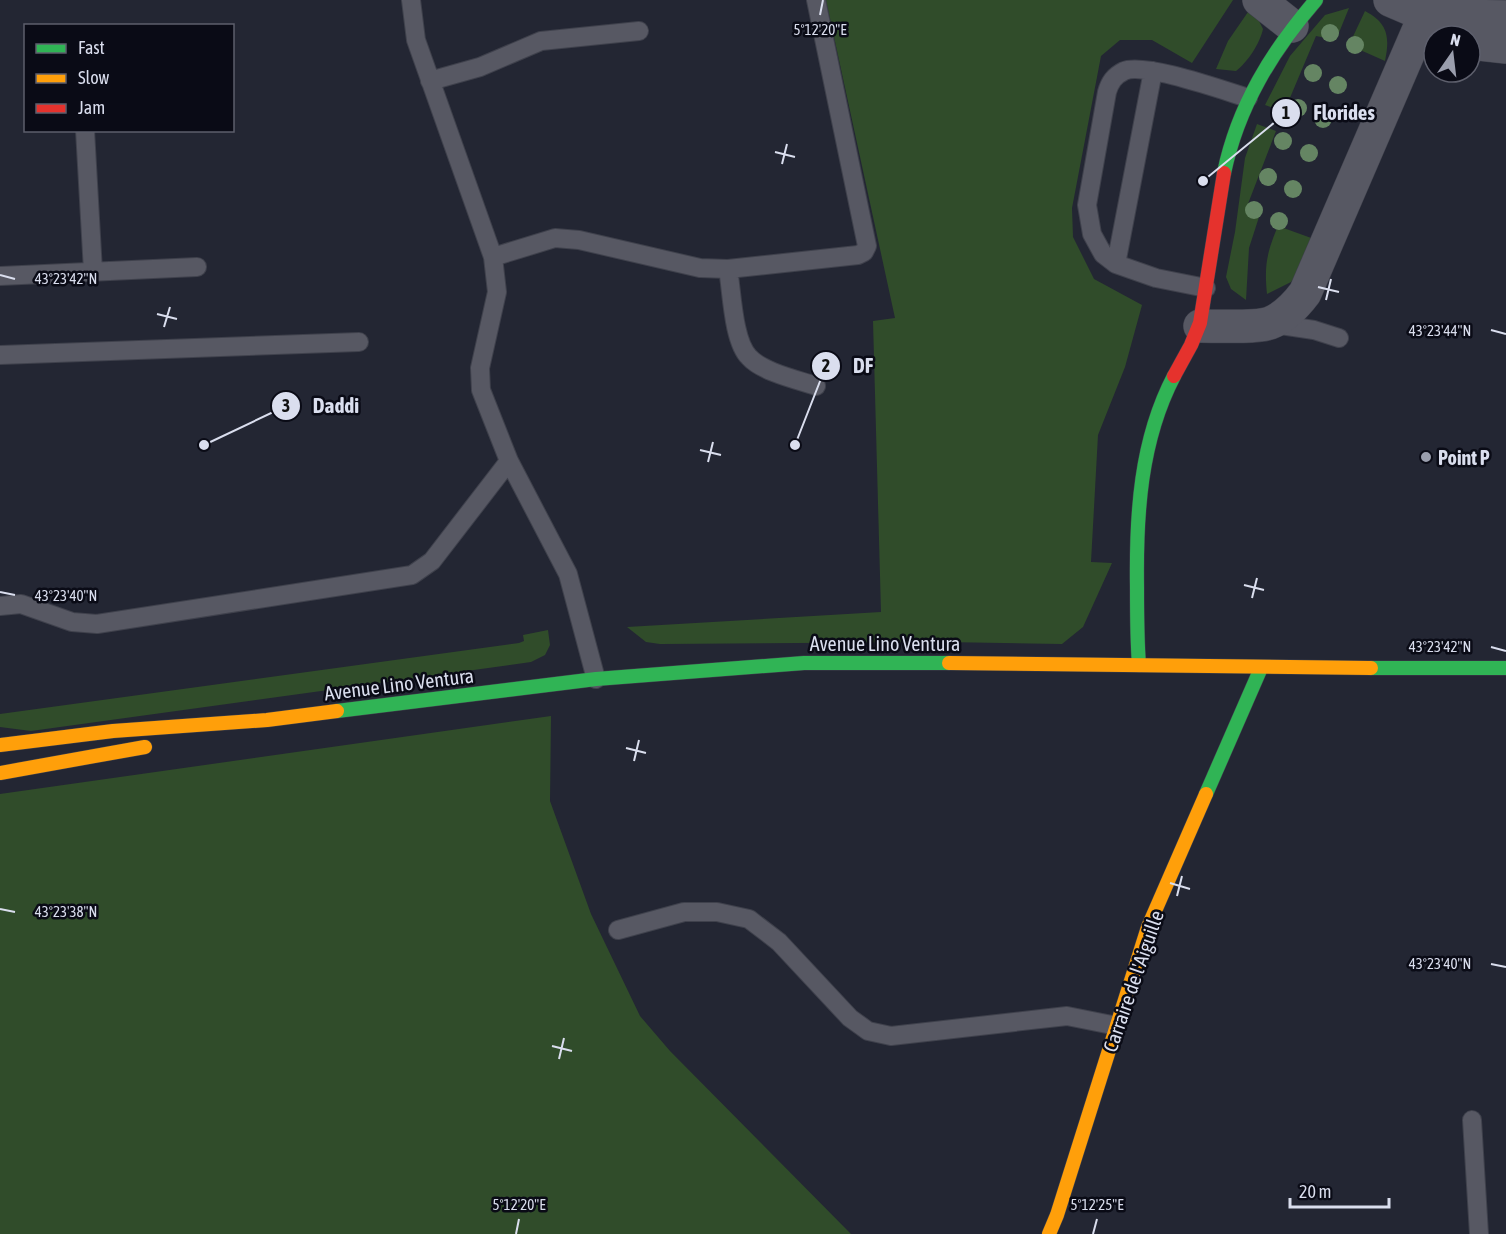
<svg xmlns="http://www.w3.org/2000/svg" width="1506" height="1234" font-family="'Asap Condensed',sans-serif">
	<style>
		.green { fill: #304c2a }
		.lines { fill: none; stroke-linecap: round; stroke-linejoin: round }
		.lane-casing { stroke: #3f414c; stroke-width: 20 }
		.street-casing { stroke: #3f414c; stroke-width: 34 }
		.fast-casing { stroke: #3f414c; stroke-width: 15 }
		.slow-casing { stroke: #3f414c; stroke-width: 15 }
		.jam-casing { stroke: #3f414c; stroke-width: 15 }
		.lane { stroke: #575863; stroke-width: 18 }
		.street { stroke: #575863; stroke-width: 33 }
		.fast { stroke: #30b455; stroke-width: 14 }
		.slow { stroke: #ff9f0a; stroke-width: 14 }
		.jam { stroke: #e5322d; stroke-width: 14 }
		.tree { fill: #658563 }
		.ticks { fill: none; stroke: #dadeee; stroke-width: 2 }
		.poi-dot { fill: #9a9ead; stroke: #0a0b16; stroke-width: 2 }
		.labels { text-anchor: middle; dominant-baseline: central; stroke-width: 5; stroke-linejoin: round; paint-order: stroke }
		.poi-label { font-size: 20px; font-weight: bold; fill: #dadeee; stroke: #0a0b16; text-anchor: start }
		.street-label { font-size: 20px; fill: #dadeee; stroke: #0a0b16 }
		.ticks-label { font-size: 15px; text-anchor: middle; fill: #dadeee; stroke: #0a0b16; stroke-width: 5; stroke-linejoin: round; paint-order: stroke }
		.leader { fill: none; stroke: #dadeee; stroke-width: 2 }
		.callout-dot { fill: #dadeee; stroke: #0a0b16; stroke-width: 2 }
		.mark-label { font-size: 18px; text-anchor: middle; font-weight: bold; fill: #111 }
		.callout-label { font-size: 21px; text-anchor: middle; font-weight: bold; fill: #dadeee; stroke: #0a0b16; stroke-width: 5; stroke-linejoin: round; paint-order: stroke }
	</style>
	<rect width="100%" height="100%" fill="#232633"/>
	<path class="green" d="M826 0H1233L1192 63 1152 40H1120L1101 56 1072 208 1073 237 1094 279 1142 305 1125 367 1098 435 1091 562 1112 563 1083 627 1062 644 944 642 660 644 646 642 627 627 881 612 873 321 895 318Z
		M1349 8 1336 40 1316 36 1284 112 1265 105 1290 56 1325 15Z
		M1365 11C1388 23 1390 37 1385 61L1349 45Z
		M1248 12 1259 21 1263 29C1260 43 1248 62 1236 71L1216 69 1228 41Z
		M1257 124 1276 131 1246 209 1259 217 1249 248 1246 300 1231 289 1226 277 1235 232 1245 158Z
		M1278 226 1314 239 1300 270 1291 282 1267 294C1264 265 1267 252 1278 226Z
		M548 630 550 645 545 655 531 662 31 731 0 727V714L519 643 524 641 523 635Z
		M551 716 550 801 591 914 640 1016 670 1051 851 1234H0V794Z"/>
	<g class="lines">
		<g class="lane-casing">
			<path id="lane" d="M411 0 416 40 493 257 497 292 480 368 481 390 509 461 568 574 596 679
				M430 81 480 67 541 41 639 31
				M85 130 93 271
				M493 257 555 238 579 240 700 268 728 269 858 255 864 252 867 246 816 0
				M1116 264 1153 71
				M728 269C732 292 733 341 749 357 762 372 798 380 816 386
				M0 276 197 267
				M1206 288 1156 278 1116 264 1103 254 1092 234 1087 205 1107 92C1110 82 1114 76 1124 71 1144 62 1225 91 1248 98
				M1274 324 1314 330 1339 338
				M0 355 359 342
				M0 606 21 604 72 622 97 624 412 575 432 561 509 461
				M618 930 684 912H717L749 919 779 942 850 1018 868 1031 891 1036 1067 1016 1117 1026
				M1472 1120 1479 1234"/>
		</g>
		<g class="street-casing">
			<path id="street" d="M1259 0 1292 26
				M1454 36 1425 15 1506 17
				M1470 43 1506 47
				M1200 326C1216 326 1256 328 1270 323 1285 317 1296 305 1305 293L1425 15 1390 0"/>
		</g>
		<g class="fast-casing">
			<path id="fast" d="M1224 173C1238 106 1272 51 1316 0
				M1139 665C1137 639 1137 613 1137 587 1136 515 1140 441 1174 376
				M1371 668H1506
				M337 711 596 679 804 663H949
				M1206 794 1261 668"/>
		</g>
		<g class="slow-casing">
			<path id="slow" d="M949 663 1371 668
				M0 745 113 731 267 720 337 711
				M0 773 145 747
				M1049 1234 1057 1215 1148 927 1206 794"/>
		</g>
		<g class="jam-casing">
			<path id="jam" d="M1174 376 1191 345 1200 323 1224 173"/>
		</g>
		<use href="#lane" class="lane"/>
		<use href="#street" class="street"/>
		<use href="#fast" class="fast"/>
		<use href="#slow" class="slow"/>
		<use href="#jam" class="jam"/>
	</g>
	<g class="tree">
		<circle cx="1330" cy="33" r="9"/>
		<circle cx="1355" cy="45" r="9"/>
		<circle cx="1313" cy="73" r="9"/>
		<circle cx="1338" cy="85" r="9"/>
		<circle cx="1298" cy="108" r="9"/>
		<circle cx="1323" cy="119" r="9"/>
		<circle cx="1283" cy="141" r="9"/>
		<circle cx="1309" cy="153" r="9"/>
		<circle cx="1268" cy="177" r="9"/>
		<circle cx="1293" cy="189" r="9"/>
		<circle cx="1254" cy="210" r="9"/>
		<circle cx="1279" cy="221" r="9"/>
	</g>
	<path class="ticks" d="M820 15 823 0M775 152 795 157M782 164 787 144M0 275 15 279M1318 287 1339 292M1326 300 1331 279M157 314 177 319M164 327 170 307M1491 330 1506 334M700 450 721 455M708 462 713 442M1244 585 1264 590M0 592 15 595M1252 598 1257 578M1491 647 1506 651M626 748 646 753M634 761 639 740M1170 883 1190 889M1177 896 1182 876M0 909 15 912M1491 964 1506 967M552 1046 572 1051M559 1059 564 1038M516 1234 519 1219M1093 1234 1097 1219"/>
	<circle class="poi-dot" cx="1426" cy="457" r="6"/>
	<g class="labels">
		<g class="poi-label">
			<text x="1438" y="457">Point P</text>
		</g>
		<g class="street-label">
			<text x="885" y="643">Avenue Lino Ventura</text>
			<text transform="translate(399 684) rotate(-7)">Avenue Lino Ventura</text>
			<text transform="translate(1133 981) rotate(-71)">Carraire de l'Aiguille</text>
		</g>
	</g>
	<g class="ticks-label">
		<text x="820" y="35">5°12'20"E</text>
		<text x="66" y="284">43°23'42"N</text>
		<text x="1440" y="336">43°23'44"N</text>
		<text x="66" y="601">43°23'40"N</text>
		<text x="1440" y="652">43°23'42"N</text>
		<text x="66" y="917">43°23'38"N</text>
		<text x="1440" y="969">43°23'40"N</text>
		<text x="519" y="1210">5°12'20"E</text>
		<text x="1097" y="1210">5°12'25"E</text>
	</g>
	<path class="leader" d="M1203 181L1286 113M795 445L826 366M204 445L286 406"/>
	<g class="callout-dot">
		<circle cx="1203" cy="181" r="6"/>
		<circle cx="795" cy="445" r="6"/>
		<circle cx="204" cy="445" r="6"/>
		<circle cx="1286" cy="113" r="15"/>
		<circle cx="826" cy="366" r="15"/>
		<circle cx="286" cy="406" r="15"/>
	</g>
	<g class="mark-label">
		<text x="1286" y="119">1</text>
		<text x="826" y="372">2</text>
		<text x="286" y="412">3</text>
	</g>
	<g class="callout-label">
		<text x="1344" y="120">Florides</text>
		<text x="863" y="373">DF</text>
		<text x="336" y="413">Daddi</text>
	</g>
	<rect x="24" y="24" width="210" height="108" fill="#0a0b16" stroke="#5d5f6c" stroke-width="1.5"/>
	<rect x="36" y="44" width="30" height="9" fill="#30b455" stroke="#5d5f6c" stroke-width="1.5"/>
	<text x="78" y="54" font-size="18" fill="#dadeee">Fast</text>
	<rect x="36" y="74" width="30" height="9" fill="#ff9f0a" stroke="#5d5f6c" stroke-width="1.5"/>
	<text x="78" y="84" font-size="18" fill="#dadeee">Slow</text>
	<rect x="36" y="104" width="30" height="9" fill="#e5322d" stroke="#5d5f6c" stroke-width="1.5"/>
	<text x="78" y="114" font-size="18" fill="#dadeee">Jam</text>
	<g transform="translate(1452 54) rotate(14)"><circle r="28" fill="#0a0b16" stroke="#5d5f6c" stroke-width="1.5"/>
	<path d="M0-4.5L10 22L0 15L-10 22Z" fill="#9a9ead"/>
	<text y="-9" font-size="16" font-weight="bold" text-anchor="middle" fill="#dadeee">N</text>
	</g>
	<path d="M1290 1198v9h99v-9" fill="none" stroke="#dadeee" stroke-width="3"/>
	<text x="1299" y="1198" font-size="18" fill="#dadeee" stroke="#0a0b16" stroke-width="4.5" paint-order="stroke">20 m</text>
</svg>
